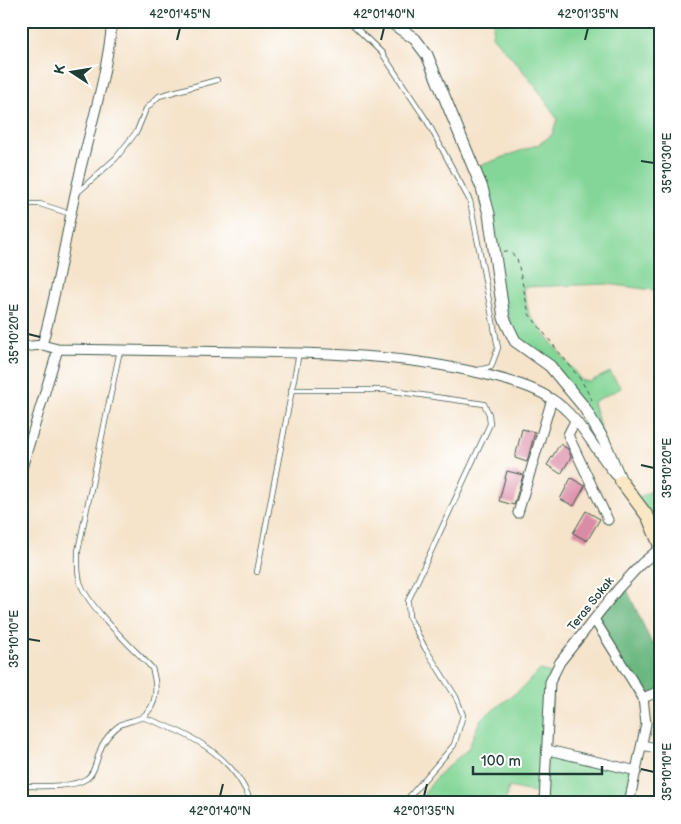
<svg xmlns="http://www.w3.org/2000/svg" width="681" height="824" font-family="'Balsamiq Sans',sans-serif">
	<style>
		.green { fill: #84d698; stroke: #528a66 }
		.forest { fill: #6bb780; stroke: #457a5a }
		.building { fill: #da8ca6 }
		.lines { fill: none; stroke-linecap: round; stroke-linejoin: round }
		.service-casing { stroke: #3f564a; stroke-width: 6 }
		.minor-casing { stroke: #3f564a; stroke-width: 11 }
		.tertiary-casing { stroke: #3f564a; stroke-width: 13 }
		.secondary-casing { stroke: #3f564a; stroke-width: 14 }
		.path { stroke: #3f564a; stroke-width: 1; stroke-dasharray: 4 4; stroke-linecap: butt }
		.service { stroke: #fff; stroke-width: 4.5 }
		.minor { stroke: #fff; stroke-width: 9 }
		.tertiary { stroke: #fff; stroke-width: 11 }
		.secondary { stroke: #fae7c3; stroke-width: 12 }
		.ticks { fill: none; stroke: #1f3d34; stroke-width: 2 }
		.labels { text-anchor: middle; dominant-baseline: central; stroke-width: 4; stroke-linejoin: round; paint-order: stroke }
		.street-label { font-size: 12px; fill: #1f3d34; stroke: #fff }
		.neatline { fill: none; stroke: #1f3d34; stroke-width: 2 }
		.ticks-label { font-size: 12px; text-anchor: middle; fill: #1f3d34 }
	</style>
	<rect width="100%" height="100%" fill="#fff"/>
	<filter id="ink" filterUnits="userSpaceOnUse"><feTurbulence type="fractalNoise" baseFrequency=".02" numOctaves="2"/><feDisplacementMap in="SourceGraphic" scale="10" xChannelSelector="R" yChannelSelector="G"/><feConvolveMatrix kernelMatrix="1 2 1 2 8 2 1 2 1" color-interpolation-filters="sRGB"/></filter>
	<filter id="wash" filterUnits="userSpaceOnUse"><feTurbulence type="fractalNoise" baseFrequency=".0096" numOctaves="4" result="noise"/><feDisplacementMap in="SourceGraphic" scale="20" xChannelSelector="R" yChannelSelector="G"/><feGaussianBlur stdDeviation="1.12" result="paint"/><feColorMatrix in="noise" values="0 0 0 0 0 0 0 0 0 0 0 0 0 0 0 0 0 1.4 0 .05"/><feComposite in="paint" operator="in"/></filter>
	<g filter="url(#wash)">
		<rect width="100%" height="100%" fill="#f5e3ca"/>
		<path class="green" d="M494 21H660V291L607 284 523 287 529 314 581 380 589 382 610 372 621 388 593 402 604 441 550 366 515 341 499 285 474 168 539 144 552 135 557 119C539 88 516 62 492 36Z
			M660 487V546L635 499Z
			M540 670 554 674 548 750 637 771 629 803H544L545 795 509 787 505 803H417L439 774 468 749 480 720 521 689Z"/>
		<path class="forest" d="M624 583 652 644 660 641V691L643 698 594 619Z"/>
		<g id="blocks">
			<path class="building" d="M522 429 535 432 527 462 515 458Z
				M560 444 568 449 571 457 561 474 547 465Z
				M507 471 523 475 514 505 499 501Z
				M571 478 585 486 574 506 560 499Z
				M586 511 600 519 587 541 573 533Z"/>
		</g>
	</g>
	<g filter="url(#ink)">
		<use href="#blocks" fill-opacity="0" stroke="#3f564a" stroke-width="1"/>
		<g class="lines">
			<g class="service-casing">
				<path id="service" d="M349 21 382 53 427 121 470 201 498 348 491 367 478 370
					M77 193 116 158 137 131 146 109 159 96 217 80
					M21 204H40L71 214
					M291 390H386L484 404 489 414 490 424 408 601 409 617 425 648 456 697 463 715 454 745 404 803
					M257 572 299 353
					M142 717C187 732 235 755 251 803
					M21 786C38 786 72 788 86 779 97 772 97 752 104 742 108 736 114 729 120 725 127 721 135 721 142 717 159 706 157 684 152 668 133 648 87 606 80 582 77 572 78 562 78 551L120 350"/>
			</g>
			<g class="minor-casing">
				<path id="minor" d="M42 345C57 293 65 239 77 185 89 131 107 77 112 21
					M21 347 42 345 58 349C121 350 183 351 246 352 326 353 405 355 483 374 506 380 529 385 550 398 579 415 594 450 616 475
					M575 421 568 435 608 520
					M21 471 58 349
					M518 513 552 399
					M594 619 643 698 646 724 629 803
					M643 698 660 691
					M642 745 660 749
					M548 750 637 771
					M544 803 550 682 560 662 618 589 641 564 660 548"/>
			</g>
			<g class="tertiary-casing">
				<path id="tertiary" d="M389 21 415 39 427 55 482 188 489 214 504 318 515 341 550 366 584 407 604 441 621 481"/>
			</g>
			<g class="secondary-casing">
				<path id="secondary" d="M621 481 648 517 660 546"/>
			</g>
			<path class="path" d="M504 251 511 253 517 258 529 314 581 380 592 400"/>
			<use href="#service" class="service"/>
			<use href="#minor" class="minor"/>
			<use href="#tertiary" class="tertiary"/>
			<use href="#secondary" class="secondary"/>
		</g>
	</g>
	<path class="ticks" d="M177 40 180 28M381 40 384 28M585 40 588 28M641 161 654 163M28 334 40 337M641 465 654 468M28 639 40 641M641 769 654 772M220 796 223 784M424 796 427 784"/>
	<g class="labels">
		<g class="street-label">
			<text transform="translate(591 604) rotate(-51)">Teras Sokak</text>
		</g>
	</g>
	<rect width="681" height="824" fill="none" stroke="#fff" stroke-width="55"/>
	<g transform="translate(72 72) rotate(282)" stroke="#ffffff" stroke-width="4" paint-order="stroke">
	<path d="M0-4L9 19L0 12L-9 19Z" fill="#1f3d34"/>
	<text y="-8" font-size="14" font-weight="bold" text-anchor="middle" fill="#1f3d34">K</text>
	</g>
	<path d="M473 766v8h129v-8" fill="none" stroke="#1f3d34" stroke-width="2.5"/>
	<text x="481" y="766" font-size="15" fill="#1f3d34" stroke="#ffffff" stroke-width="4" paint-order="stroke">100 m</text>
	<rect x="28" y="28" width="626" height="768" class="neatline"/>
	<g class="ticks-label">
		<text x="180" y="18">42°01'45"N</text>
		<text x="384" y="18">42°01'40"N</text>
		<text x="588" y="18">42°01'35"N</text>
		<text transform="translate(667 163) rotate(-90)" y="4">35°10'30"E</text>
		<text transform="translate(14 334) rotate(-90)" y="4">35°10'20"E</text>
		<text transform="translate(667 468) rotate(-90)" y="4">35°10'20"E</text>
		<text transform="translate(14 639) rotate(-90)" y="4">35°10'10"E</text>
		<text transform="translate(667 772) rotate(-90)" y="4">35°10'10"E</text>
		<text x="220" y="815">42°01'40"N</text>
		<text x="424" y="815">42°01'35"N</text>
	</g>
</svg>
